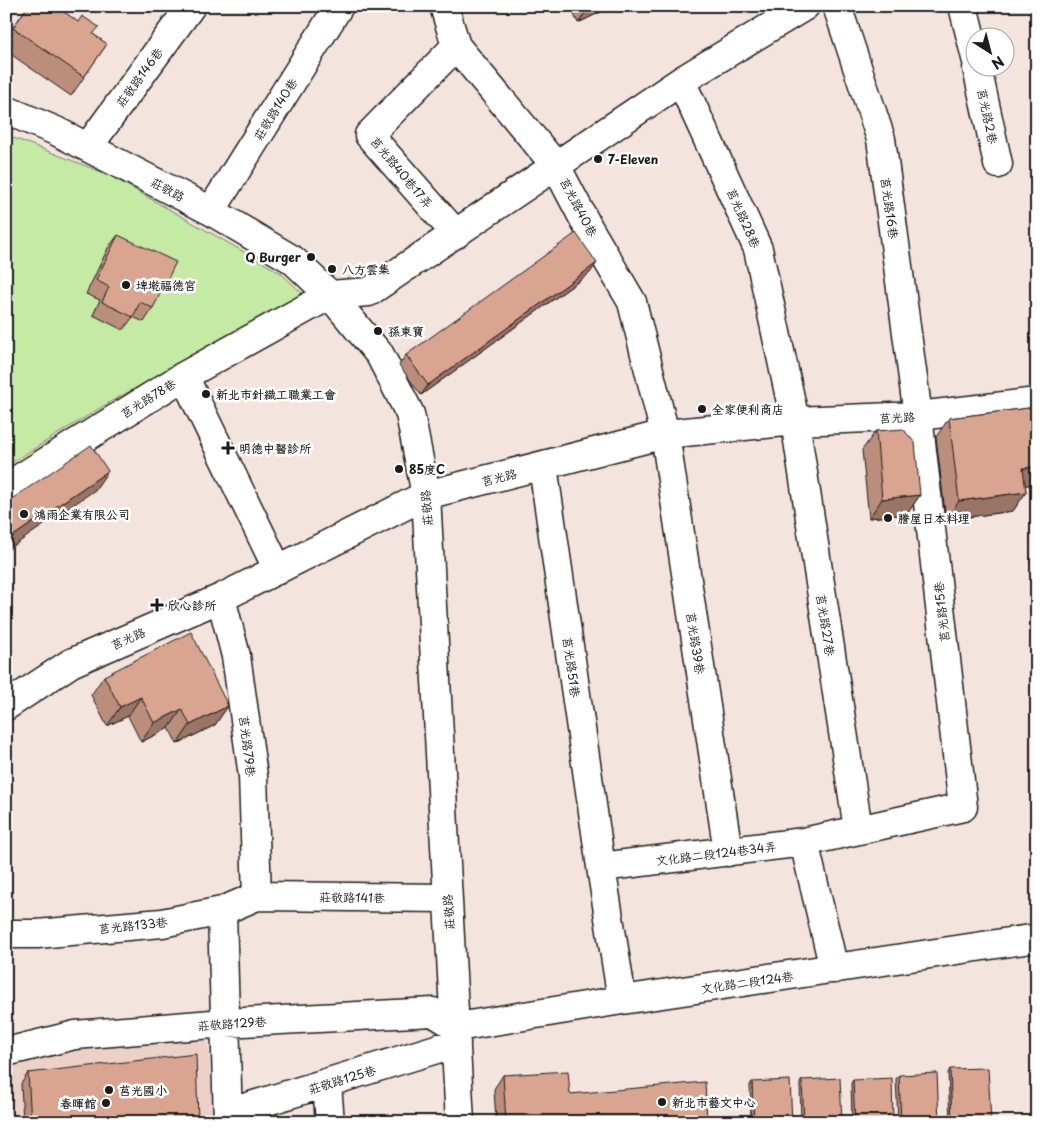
<svg xmlns="http://www.w3.org/2000/svg" width="1043" height="1128" font-family="'Playpen Sans','LXGW WenKai TC',sans-serif">
	<style>
		.built { fill: #ecd1c7 }
		.green { fill: #c4eaa4; stroke: #708360 }
		.lines { fill: none; stroke-linecap: round; stroke-linejoin: round }
		.minor-casing { stroke: #1c1c1c; stroke-width: 31 }
		.minor { stroke: #fff; stroke-width: 28 }
		.wall { fill: #bb8e7c; stroke: #1c1c1c }
		.shaded-wall { fill: #997465; stroke: #1c1c1c }
		.building { fill: #daa590; stroke: #1c1c1c }
		.poi-dot { fill: #1c1c1c; stroke: #fff; stroke-width: 2 }
		.labels { text-anchor: middle; dominant-baseline: central; stroke-width: 5; stroke-linejoin: round; paint-order: stroke }
		.street-label { font-size: 12px; fill: #1c1c1c; stroke: #fff }
		.poi-label { font-size: 12px; font-weight: bold; fill: #1c1c1c; stroke: #fff; text-anchor: start }
	</style>
	<rect width="100%" height="100%" fill="#f4e4de"/>
	<filter id="ink" filterUnits="userSpaceOnUse"><feTurbulence type="fractalNoise" baseFrequency=".02" numOctaves="2"/><feDisplacementMap in="SourceGraphic" scale="10" xChannelSelector="R" yChannelSelector="G"/><feConvolveMatrix kernelMatrix="1 2 1 2 8 2 1 2 1" color-interpolation-filters="sRGB"/></filter>
	<g filter="url(#ink)">
		<path class="built" d="M208 1040 214 1122H6V1058L72 1043Z"/>
		<path class="green" d="M6 135 107 174 281 273 305 296 110 402 6 466Z"/>
		<g class="lines">
			<g class="minor-casing">
				<path id="minor" d="M444 6 456 46 556 166 588 227 632 302 665 434 728 852
					M963 6 976 58
					M977 68 998 164
					M681 81 758 249 795 421 858 829
					M6 110 56 131 211 211 293 260 330 295 380 355 410 414 426 495 460 1122
					M88 147 191 6
					M211 211 339 6
					M456 234 369 135 456 46
					M184 376 330 295 369 292 681 81 805 6
					M543 466 601 867
					M6 487 184 376 278 570
					M221 598 236 656 253 776 257 896
					M6 706 71 663 221 598 426 495 665 434 795 421 918 416 1037 402
					M804 842 834 969
					M222 911 228 1122
					M6 934H37L162 923 222 911 257 896 446 898
					M622 1000 601 867 804 842 963 807 918 416 881 139 837 6
					M6 1052 75 1035 225 1023 433 1012 457 1027 622 1000 1037 938
					M327 1085 330 1122
					M228 1113 456 1043"/>
			</g>
			<use href="#minor" class="minor"/>
		</g>
		<path class="wall" d="M28 6 63 11 93 34 107 44 71 96 6 51V37Z
			M570 6H613L578 23Z
			M118 235 153 308 144 322 133 317 123 330 93 315 100 300 86 294 108 248Z
			M590 273 421 395 399 365 406 355Z
			M1037 407V484L1025 485 1026 492 1013 511 946 520 936 437 949 418Z
			M876 431 920 495 907 514 869 518 862 450Z
			M104 676 228 706 215 725 177 744 169 728 141 742 128 716 107 726 91 695Z
			M950 1069 991 1122H950L948 1073Z
			M28 1073 198 1122H23L21 1084Z
			M503 1075 570 1094 707 1122H496L494 1089Z
			M899 1075 939 1122H898L896 1079Z
			M802 1080 842 1122H801L800 1083Z
			M853 1080 893 1122H852L851 1083Z
			M752 1082 792 1122H751L750 1085Z"/>
		<path class="shaded-wall" d="M590 6H613L578 23Z
			M597 263 590 273 421 395 428 385Z
			M1037 467V484L1010 487 1023 468Z
			M108 471 95 490 6 551V541Z
			M1026 492 1013 511 946 520 959 501Z
			M920 495 907 514 869 518 882 499Z
			M141 697 128 716 107 726 120 707Z
			M228 706 215 725 177 744 190 725Z
			M182 709 169 728 141 742 154 723Z"/>
		<path class="building" d="M28 6H66L63 11 78 22 82 16 99 27 93 34 107 44 84 77 13 28Z
			M576 233 597 263 428 385 406 355Z
			M118 235 176 262 153 308 140 302 133 317 102 302 109 287 96 280Z
			M1037 407V467L1023 468 1026 492 959 501 949 418Z
			M903 429 915 443 920 495 882 499 876 431Z
			M91 445 108 471 6 541V503Z
			M191 632 228 706 190 725 182 709 154 723 141 697 120 707 104 676Z
			M196 1054 198 1122H31L28 1073Z
			M988 1068 991 1122H952L950 1069Z
			M568 1071 570 1094 705 1082 707 1122H506L503 1075Z
			M937 1073 939 1122H901L899 1075Z
			M840 1078 842 1122H804L802 1080Z
			M892 1078 893 1122H855L853 1080Z
			M790 1080 792 1122H754L752 1082Z"/>
	</g>
	<g class="poi-dot">
		<circle cx="598" cy="159" r="5"/>
		<circle cx="311" cy="257" r="5"/>
		<circle cx="332" cy="269" r="5"/>
		<circle cx="126" cy="285" r="5"/>
		<circle cx="378" cy="331" r="5"/>
		<circle cx="206" cy="394" r="5"/>
		<circle cx="702" cy="409" r="5"/>
		<path d="M225.5 440.5h5v5h5v5h-5v5h-5v-5h-5v-5h5z"/>
		<circle cx="399" cy="469" r="5"/>
		<circle cx="24" cy="514" r="5"/>
		<circle cx="888" cy="518" r="5"/>
		<path d="M154.5 597.5h5v5h5v5h-5v5h-5v-5h-5v-5h5z"/>
		<circle cx="109" cy="1090" r="5"/>
		<circle cx="662" cy="1102" r="5"/>
		<circle cx="106" cy="1103" r="5"/>
	</g>
	<g class="labels">
		<g class="street-label">
			<text transform="translate(139 77) rotate(-54)">莊敬路146巷</text>
			<text transform="translate(275 109) rotate(-58)">莊敬路140巷</text>
			<text transform="translate(988 116) rotate(78)">莒光路2巷</text>
			<text transform="translate(402 172) rotate(50)">莒光路40巷17弄</text>
			<text transform="translate(168 189) rotate(28)">莊敬路</text>
			<text transform="translate(579 207) rotate(62)">莒光路40巷</text>
			<text transform="translate(890 208) rotate(82)">莒光路16巷</text>
			<text transform="translate(744 218) rotate(66)">莒光路28巷</text>
			<text transform="translate(148 398) rotate(-32)">莒光路78巷</text>
			<text transform="translate(897 417) rotate(-2)">莒光路</text>
			<text transform="translate(499 477) rotate(-14)">莒光路</text>
			<text transform="translate(426 508) rotate(-95)">莊敬路</text>
			<text transform="translate(941 612) rotate(-96)">莒光路15巷</text>
			<text transform="translate(826 625) rotate(81)">莒光路27巷</text>
			<text transform="translate(128 638) rotate(-24)">莒光路</text>
			<text transform="translate(696 643) rotate(81)">莒光路39巷</text>
			<text transform="translate(572 667) rotate(82)">莒光路51巷</text>
			<text transform="translate(248 746) rotate(83)">莒光路79巷</text>
			<text transform="translate(716 853) rotate(-7)">文化路二段124巷34弄</text>
			<text transform="translate(352 897) rotate(1)">莊敬路141巷</text>
			<text transform="translate(448 912) rotate(-94)">莊敬路</text>
			<text transform="translate(133 925) rotate(-6)">莒光路133巷</text>
			<text transform="translate(747 982) rotate(-8)">文化路二段124巷</text>
			<text transform="translate(232 1023) rotate(-4)">莊敬路129巷</text>
			<text transform="translate(342 1079) rotate(-17)">莊敬路125巷</text>
		</g>
		<g class="poi-label">
			<text x="608" y="159">7-Eleven</text>
			<text x="301" y="257" text-anchor="end">Q Burger</text>
			<text x="342" y="269">八方雲集</text>
			<text x="136" y="285">埤墘福德宮</text>
			<text x="388" y="331">孫東寶</text>
			<text x="216" y="394">新北市針織工職業工會</text>
			<text x="712" y="409">全家便利商店</text>
			<text x="239" y="448">明德中醫診所</text>
			<text x="409" y="469">85度C</text>
			<text x="34" y="514">鴻雨企業有限公司</text>
			<text x="898" y="518">謄屋日本料理</text>
			<text x="168" y="605">欣心診所</text>
			<text x="119" y="1090">莒光國小</text>
			<text x="672" y="1102">新北市藝文中心</text>
			<text x="96" y="1103" text-anchor="end">春暉館</text>
		</g>
	</g>
	<rect width="1043" height="1128" fill="none" stroke="#fff" stroke-width="25"/>
	<rect x="12" y="12" width="1018" height="1103" fill="none" stroke="#1c1c1c" stroke-width="2" filter="url(#ink)"/>
	<g transform="translate(990 52) rotate(144)"><circle r="24" fill="#ffffff" stroke="#a4a4a4"/>
	<path d="M0-4L9 19L0 12L-9 19Z" fill="#1c1c1c"/>
	<text y="-8" font-size="14" font-weight="bold" text-anchor="middle" fill="#1c1c1c">N</text>
	</g>
</svg>
